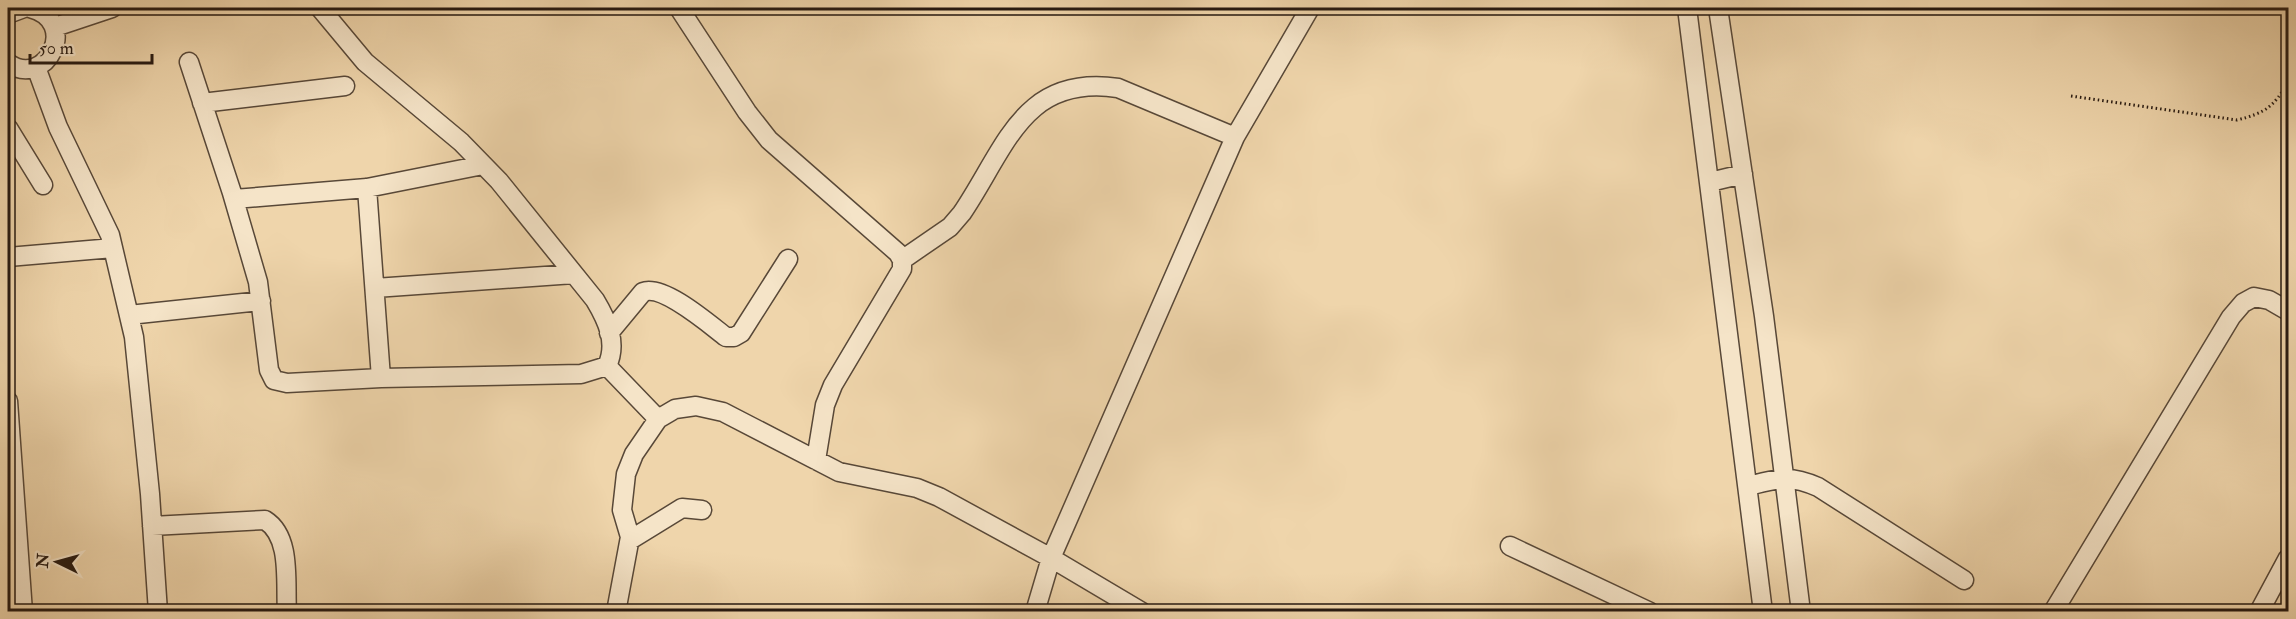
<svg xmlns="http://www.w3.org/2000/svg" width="2296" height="619" font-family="'IM FELL Double Pica',serif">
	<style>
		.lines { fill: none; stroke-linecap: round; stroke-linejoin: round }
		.minor-casing { stroke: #584838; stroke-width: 21 }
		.path { stroke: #261911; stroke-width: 3; stroke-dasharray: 1.5 3; stroke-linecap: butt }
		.minor { stroke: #f5e4c8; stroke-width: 18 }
	</style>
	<rect width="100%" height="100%" fill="#efd5ab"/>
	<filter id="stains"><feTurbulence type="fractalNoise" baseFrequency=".00333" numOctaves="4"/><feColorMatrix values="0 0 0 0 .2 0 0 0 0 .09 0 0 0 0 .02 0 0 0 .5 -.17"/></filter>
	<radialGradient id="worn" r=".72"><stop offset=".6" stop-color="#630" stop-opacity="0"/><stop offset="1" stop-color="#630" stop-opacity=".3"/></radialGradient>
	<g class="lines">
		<g class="minor-casing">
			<path id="minor" d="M679 8 747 112 769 140 898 253 902 260V269L833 385 825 405 816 460
				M1687 8 1763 612
				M1718 8 1764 316 1801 612
				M8 14 24 8
				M55 27 112 8
				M189 62 232 193 258 282 269 370 274 380 287 383 381 378 581 374 607 366C618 343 607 320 595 300L499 181 461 142 365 62 320 8
				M8 63C46 90 81 21 30 8
				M36 67 58 127 110 235 134 337 150 494 158 612
				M202 103 345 86
				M8 128 43 185
				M1710 182 1743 174
				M367 188 381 378
				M234 199 367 188 483 165
				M8 257 113 248
				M902 260 950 227 962 213C1006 148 1023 74 1118 88L1235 137
				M375 288 574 274
				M129 315 261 301
				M609 333 643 292C663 284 709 324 726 337H734L741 333 788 259
				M607 366 658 419
				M8 401 23 612
				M1748 486C1777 479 1789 474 1818 487L1964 580
				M152 526 265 520C292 537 285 582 287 612
				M630 540 682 508 702 510
				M1510 546 1650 612
				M616 612 630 537 622 510 626 474 634 454 658 419 675 409 696 406 723 412 839 472 917 488 939 497 1051 558 1142 612
				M1035 612 1051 558 1235 137 1310 8
				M2053 612 2231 317 2243 303 2254 297 2269 300 2288 311
				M2259 612 2288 558"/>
		</g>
		<path class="path" d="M2071 96 2237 120C2265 113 2274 107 2288 82"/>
		<use href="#minor" class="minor"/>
	</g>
	<rect width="2296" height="619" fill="none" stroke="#efd5ab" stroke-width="30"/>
	<rect x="9" y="9" width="2278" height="601" fill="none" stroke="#261911" stroke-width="3"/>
	<rect x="15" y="15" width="2266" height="589" fill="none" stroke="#261911" stroke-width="1.5"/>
	<g transform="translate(57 562) rotate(275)" stroke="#f5e4c8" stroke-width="4.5" paint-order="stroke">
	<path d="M0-4.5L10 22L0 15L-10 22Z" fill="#261911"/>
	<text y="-9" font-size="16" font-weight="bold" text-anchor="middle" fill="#261911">N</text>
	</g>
	<path d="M30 54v9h122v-9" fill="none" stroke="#261911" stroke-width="3"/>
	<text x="39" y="54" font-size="18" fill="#261911" stroke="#f5e4c8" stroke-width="4.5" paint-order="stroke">50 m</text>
	<rect width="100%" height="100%" filter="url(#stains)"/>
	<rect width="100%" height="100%" fill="url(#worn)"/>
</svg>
